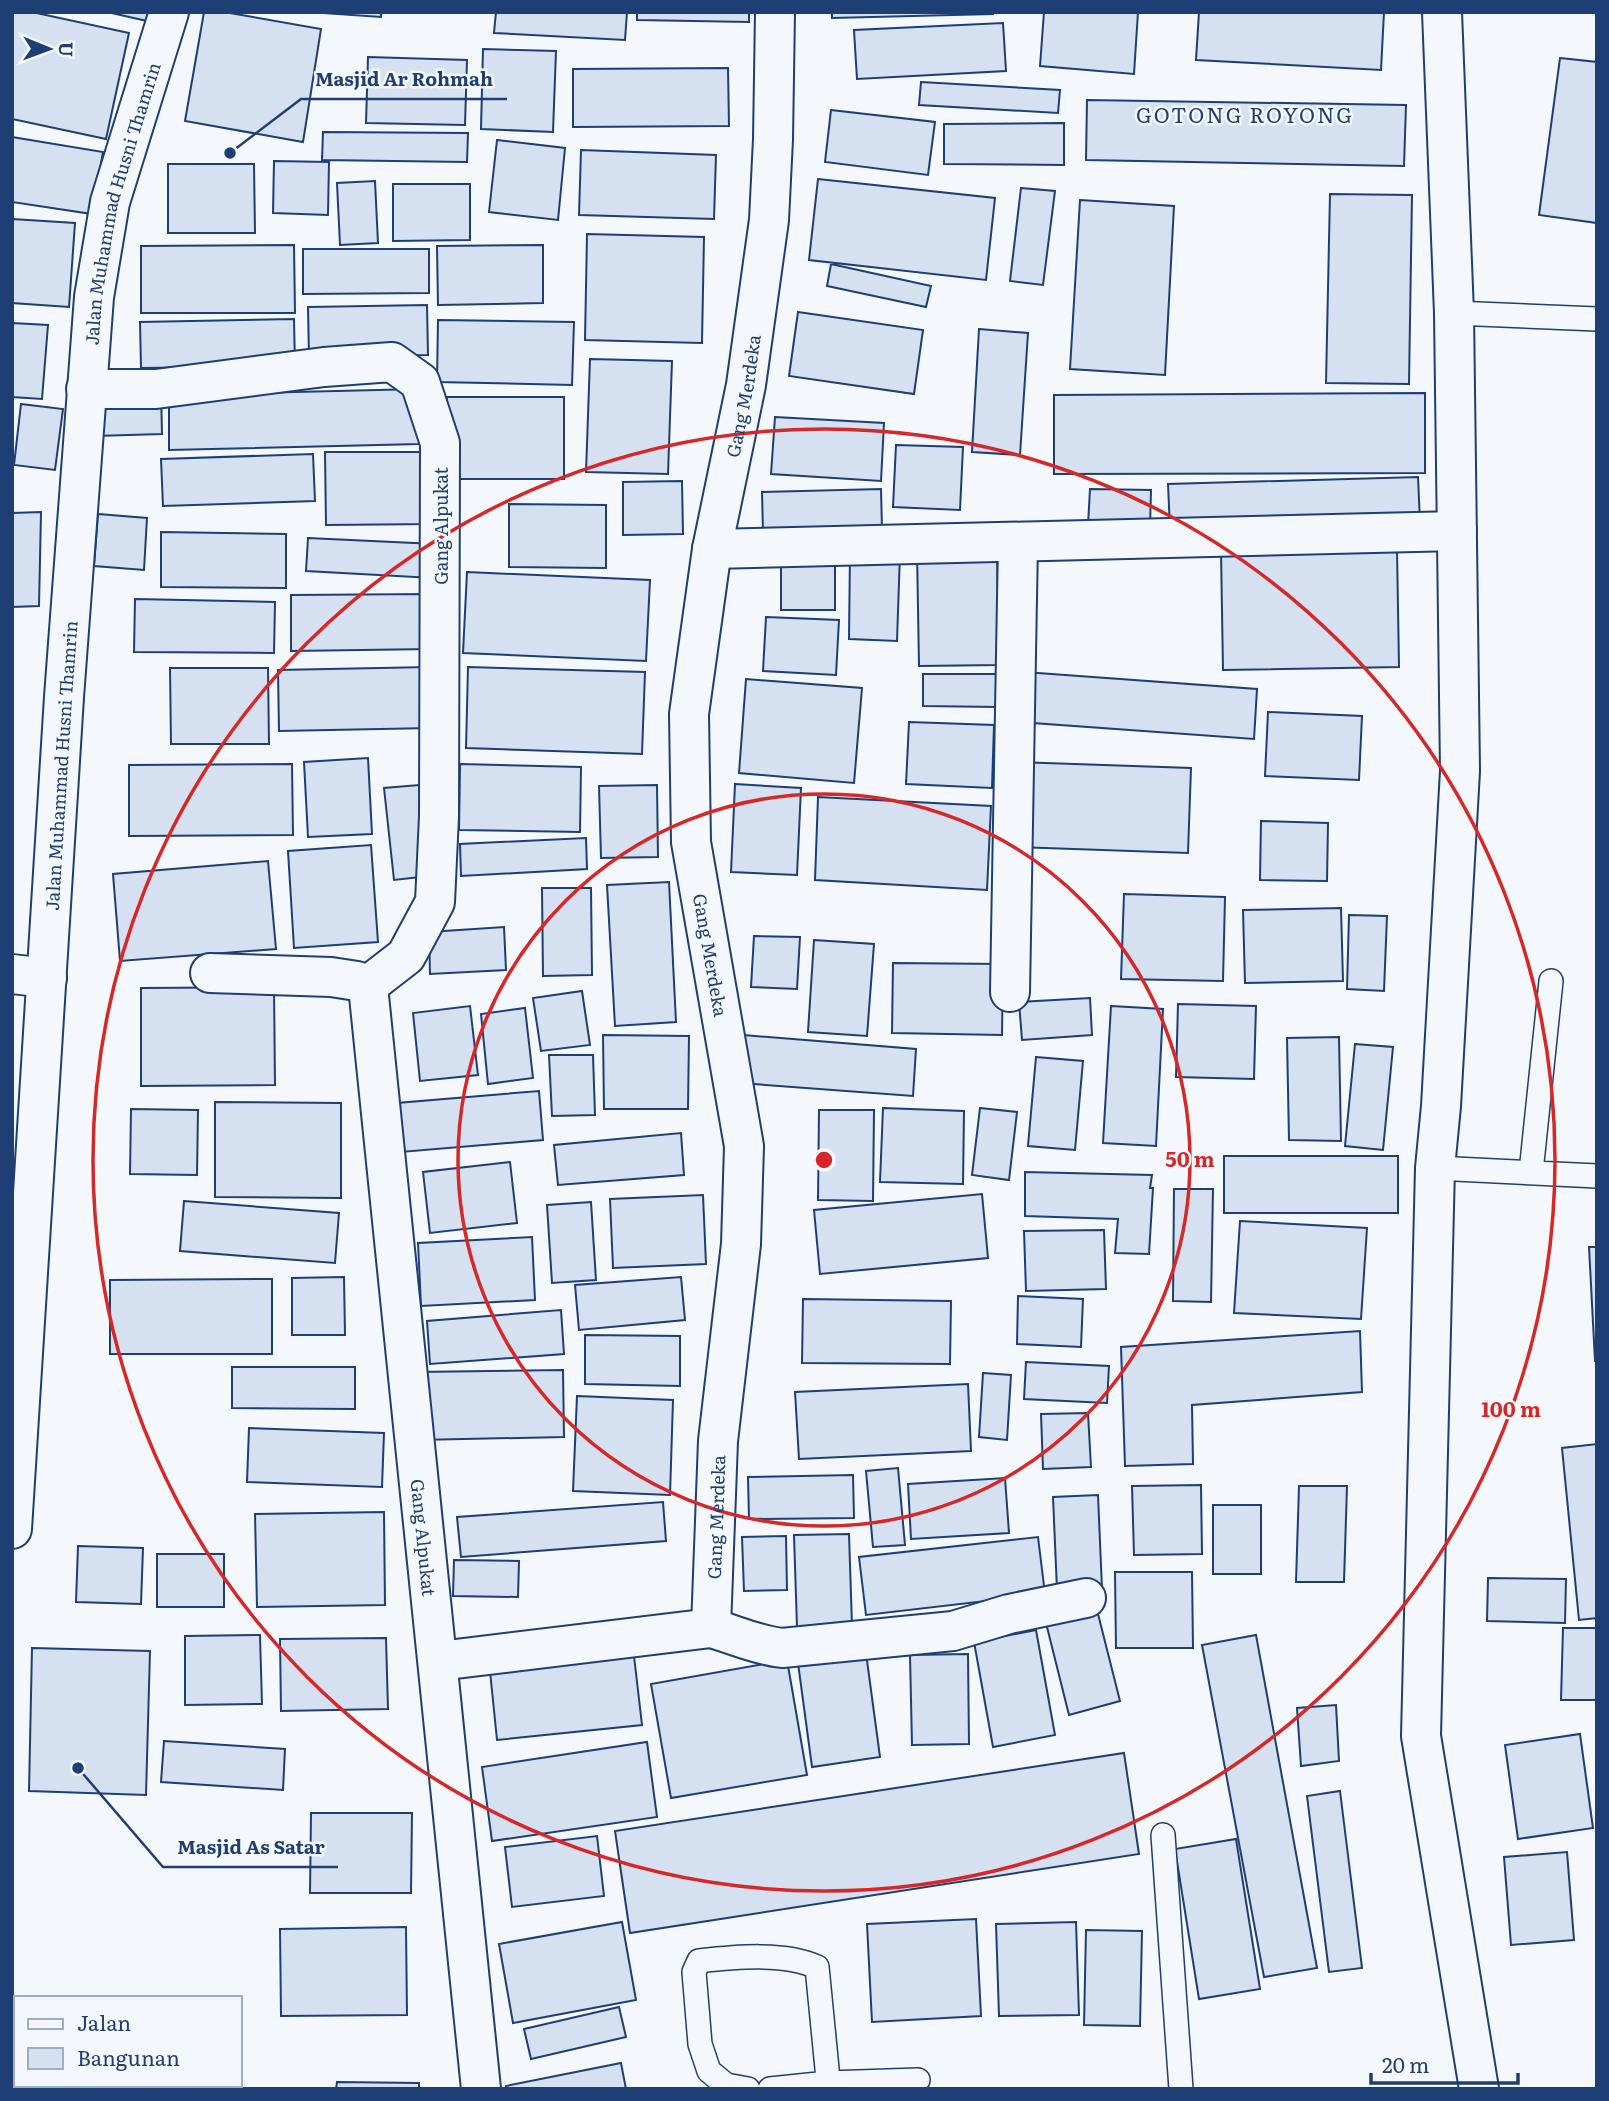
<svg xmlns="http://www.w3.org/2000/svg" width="1609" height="2101" font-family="Literata,serif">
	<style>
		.building { fill: #d5e0f0; stroke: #1d3f73; stroke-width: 2 }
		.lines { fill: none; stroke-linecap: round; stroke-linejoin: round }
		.lane-casing { stroke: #1d3f73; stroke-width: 26 }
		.street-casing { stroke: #1d3f73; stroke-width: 42 }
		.secondary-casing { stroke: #1d3f73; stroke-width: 42 }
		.lane { stroke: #f4f7fb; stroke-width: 23 }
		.street { stroke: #f4f7fb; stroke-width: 38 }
		.secondary { stroke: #f4f7fb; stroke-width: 38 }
		.ring { fill: none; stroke: #d62828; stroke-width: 3.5 }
		.labels { text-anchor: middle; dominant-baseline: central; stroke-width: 5; stroke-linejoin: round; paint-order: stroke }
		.street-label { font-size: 18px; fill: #1d3f73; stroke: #f4f7fb }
		.quarter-label { font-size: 21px; letter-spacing: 2px; fill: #1d3f73; stroke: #f4f7fb }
		.centre { fill: #d62828; stroke: #f4f7fb; stroke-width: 3.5 }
		.ring-label { font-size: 21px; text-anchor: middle; font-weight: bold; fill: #d62828; stroke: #f4f7fb; stroke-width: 5; stroke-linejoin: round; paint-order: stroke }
		.leader { fill: none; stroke: #1d3f73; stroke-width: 2.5 }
		.callout-dot { fill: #1d3f73; stroke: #f4f7fb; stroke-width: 2.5 }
		.callout-label { font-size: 19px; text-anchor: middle; font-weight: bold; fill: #1d3f73; stroke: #f4f7fb; stroke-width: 5; stroke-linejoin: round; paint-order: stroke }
	</style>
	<rect width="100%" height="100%" fill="#f4f7fb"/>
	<path class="building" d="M12 12H32L129 33 106 139 12 119Z
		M107 12H158L156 23Z
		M204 12H224L321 29 303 142 185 121Z
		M308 12H381V17Z
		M496 12H627L625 40 494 33Z
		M637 12H749V22L637 20Z
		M832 12H993V14L832 18Z
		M1044 12H1138L1134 74 1040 66Z
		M1199 12H1384L1381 70 1196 60Z
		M1003 23 1006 71 857 79 854 30Z
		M483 49 556 51 553 132 481 129Z
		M368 57 467 60 465 125 366 123Z
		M1560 58 1597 62V223L1539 215Z
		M728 68 729 126 573 127V69Z
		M921 82 1060 90 1058 113 919 105Z
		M1087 100 1406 105 1404 166 1086 160Z
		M831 110 935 122 928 175 825 162Z
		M1064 123V165L944 164V124Z
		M323 132 468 133 467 162 322 160Z
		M12 137 103 152 92 214 12 202Z
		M497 140 565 148 558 220 489 212Z
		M581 150 716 155 714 219 579 215Z
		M274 161 329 162 328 215 273 213Z
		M168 164H254L255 233H168Z
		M818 179 995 198 986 280 809 260Z
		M375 181 378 243 340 245 337 183Z
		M393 184H470V240L393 241Z
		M1021 188 1055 191 1043 285 1010 281Z
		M1330 194 1412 195 1409 384 1326 383Z
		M1080 200 1174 206 1165 375 1070 369Z
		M12 219 75 223 69 307 12 303Z
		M587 234 704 237 702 343 585 340Z
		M294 245 295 313H141V246Z
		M543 245V303L438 305 437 246Z
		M303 249H429V293L303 294Z
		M831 264 931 286 926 307 827 286Z
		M427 305 428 355 309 357 308 307Z
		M798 312 923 330 914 394 789 376Z
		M294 319 295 366 141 368 140 322Z
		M438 320 574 322 572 385 437 382Z
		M12 323 48 325 42 399 12 397Z
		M979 329 1028 333 1020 455 972 452Z
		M590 359 672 361 668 474 586 472Z
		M419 389V444L169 450V395Z
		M161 392 162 434 95 436 94 394Z
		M1425 393V473L1054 474V395Z
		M447 397H564V479H447Z
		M21 404 63 409 55 470 14 465Z
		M775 417 884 423 881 481 771 474Z
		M896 445 963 447 960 510 893 507Z
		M325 452H433V524L326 525Z
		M313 454 315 501 163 506 161 459Z
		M1418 477 1420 521 1170 529 1168 484Z
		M682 481 683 534 623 535V482Z
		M881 489 882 529 763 532 762 492Z
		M1090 489 1151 490 1150 527 1088 525Z
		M509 504 606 505V568L509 567Z
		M41 512 39 606 12 607V513Z
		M98 514 147 518 144 570 94 566Z
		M161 532 286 534V588L161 587Z
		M308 538 435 544 433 578 306 571Z
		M997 549 999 665 919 666 917 551Z
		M1397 549 1399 667 1223 670 1221 552Z
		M835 551V610H781V552Z
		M850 553H900L897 641 849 639Z
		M467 572 650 580 646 661 463 653Z
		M431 594V649L291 651V595Z
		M135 599 275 602 274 653 134 652Z
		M766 617 839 620 836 675 763 671Z
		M430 667 431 728 279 731 278 670Z
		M468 667 645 672 642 754 466 748Z
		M170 668H268L269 744H171Z
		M1024 672 1257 689 1254 739 1019 722Z
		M923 674H998V707L923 706Z
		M746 679 862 688 854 783 739 773Z
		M1268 712 1362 716 1359 780 1265 776Z
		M909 722 994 725 992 788 906 784Z
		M368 758 372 834 308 837 304 762Z
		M1016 762 1191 768 1188 853 1013 847Z
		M292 764 293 835 129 836V765Z
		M460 764 581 767 580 832 459 830Z
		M735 784 801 788 797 875 731 872Z
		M419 785 429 876 394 880 384 788Z
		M657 785 658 857 601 858 599 786Z
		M818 797 991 806 987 890 815 880Z
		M1261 821 1328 823 1327 881 1260 880Z
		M586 838 587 869 461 876 460 844Z
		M371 845 378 942 294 948 288 851Z
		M268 861 276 949 120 961 113 874Z
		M669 882 676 1022 615 1026 607 885Z
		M542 888H591L592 975 543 976Z
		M1124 894 1225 897 1223 981 1121 979Z
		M1341 908 1343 981 1245 983 1243 910Z
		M1349 915 1387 916 1384 991 1347 989Z
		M504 927 506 970 430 974 429 932Z
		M754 936 800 937 797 989 751 987Z
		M814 940 874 944 867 1036 808 1032Z
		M893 963 1003 964 1002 1035 892 1033Z
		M274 987 275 1085 141 1086V988Z
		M582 991 590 1045 541 1051 533 998Z
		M1090 998 1092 1035 1022 1040 1019 1002Z
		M1178 1004 1256 1006 1254 1079 1176 1077Z
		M470 1006 478 1075 420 1081 413 1013Z
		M1111 1006 1163 1009 1156 1146 1103 1143Z
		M525 1008 533 1078 488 1084 481 1014Z
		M603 1035 689 1036 688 1109H604Z
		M743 1035 916 1049 913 1096 740 1083Z
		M1339 1037 1341 1141 1289 1140 1287 1038Z
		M1355 1044 1393 1047 1383 1150 1345 1146Z
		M549 1055H593L595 1115 552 1116Z
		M1036 1057 1083 1061 1075 1150 1028 1146Z
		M539 1091 543 1140 401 1152 397 1103Z
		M215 1102 341 1103V1198L215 1197Z
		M883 1108 964 1111 963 1184 880 1182Z
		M980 1108 1017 1112 1009 1180 972 1175Z
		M131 1109 198 1110 197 1175 130 1174Z
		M819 1110H874L873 1201 818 1200Z
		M681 1133 684 1175 558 1185 554 1145Z
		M1224 1156H1398V1213H1224Z
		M510 1162 517 1223 430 1233 423 1172Z
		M1025 1172 1152 1175 1150 1188H1153L1149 1254 1115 1253 1118 1219 1025 1216Z
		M1174 1189H1213L1211 1302 1173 1301Z
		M982 1194 988 1258 820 1274 814 1210Z
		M703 1195 706 1264 613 1268 610 1199Z
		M184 1201 339 1213 335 1263 180 1251Z
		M591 1202 596 1280 552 1283 547 1205Z
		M1240 1221 1367 1228 1361 1319 1234 1313Z
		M1104 1230 1106 1289 1026 1291 1024 1231Z
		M532 1237 535 1300 421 1306 418 1243Z
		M1589 1247H1597V1361H1595Z
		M344 1277 345 1335H292V1278Z
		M681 1277 685 1320 579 1330 575 1285Z
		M272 1279V1354H110V1280Z
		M1018 1296 1083 1299 1081 1347 1017 1344Z
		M803 1299 951 1301 950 1364 802 1363Z
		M561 1310 564 1354 430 1364 427 1321Z
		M1360 1331 1362 1392 1192 1405 1193 1464 1125 1466 1121 1347Z
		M585 1335 680 1336V1386L585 1384Z
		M1026 1362 1109 1366 1107 1403 1024 1399Z
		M232 1367H355V1409L232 1408Z
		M563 1370 564 1437 417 1440 415 1372Z
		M983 1373 1011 1375 1007 1440 979 1437Z
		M968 1384 971 1451 799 1459 795 1392Z
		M577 1396 673 1400 670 1495 573 1491Z
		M1088 1413 1091 1467 1043 1469 1041 1414Z
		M249 1428 384 1433 382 1487 247 1482Z
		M1597 1444V1618L1579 1620 1562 1448Z
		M898 1468 905 1545 873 1547 866 1471Z
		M853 1475 854 1518 749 1519 748 1477Z
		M1005 1478 1009 1533 911 1539 908 1484Z
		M1201 1485 1202 1554 1134 1555 1132 1486Z
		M1299 1486H1347L1344 1582H1296Z
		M1098 1495 1102 1589 1057 1590 1053 1497Z
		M663 1502 666 1541 461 1557 457 1517Z
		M1213 1505H1261V1574H1213Z
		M384 1512 385 1605 257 1607 255 1514Z
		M849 1534 852 1626 797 1627 794 1535Z
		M786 1536 787 1590 744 1591 742 1537Z
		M1038 1537 1045 1594 866 1615 859 1557Z
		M78 1546 143 1548 141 1604 76 1602Z
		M157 1554H224V1607H157Z
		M454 1560 519 1561 518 1597 453 1596Z
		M1115 1572H1192L1193 1648H1116Z
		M1488 1578 1566 1579 1565 1623 1487 1621Z
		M1097 1610 1120 1701 1069 1715 1046 1623Z
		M1563 1628H1597V1700H1561Z
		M1036 1630 1055 1735 993 1747 974 1642Z
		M260 1635 262 1704 185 1705V1636Z
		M1256 1635 1317 1968 1264 1977 1202 1645Z
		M386 1638 388 1709 281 1711 280 1639Z
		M32 1648 150 1651 146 1795 29 1791Z
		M866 1653 880 1757 812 1767 798 1663Z
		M968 1654 969 1744 912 1745 910 1655Z
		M634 1656 642 1725 497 1740 490 1671Z
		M787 1660 807 1775 671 1798 651 1684Z
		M1336 1705 1339 1761 1301 1766 1297 1708Z
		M1580 1734 1593 1828 1518 1839 1505 1745Z
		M164 1741 285 1749 283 1790 161 1782Z
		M647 1742 657 1817 492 1841 482 1767Z
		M1124 1753 1139 1854 630 1933 615 1831Z
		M1340 1791 1362 1968 1329 1972 1307 1796Z
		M311 1813H412L411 1893H310Z
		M597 1836 604 1896 512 1907 505 1847Z
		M1236 1839 1260 1989 1199 1999 1175 1849Z
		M1567 1852 1574 1940 1511 1945 1504 1857Z
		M976 1919 981 2016 872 2022 867 1924Z
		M622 1922 636 2000 513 2023 499 1944Z
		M1076 1922 1079 2015 999 2016 996 1924Z
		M406 1927 407 2015 281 2016 280 1929Z
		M1086 1930 1142 1931 1140 2026 1084 2025Z
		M619 2007 626 2037 531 2059 524 2029Z
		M621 2063 626 2089H506V2086Z
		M337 2082 419 2083V2089H336Z"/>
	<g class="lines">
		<g class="lane-casing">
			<path id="lane" d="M1454 313 1597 319
				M1435 1168 1597 1176
				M1531 1172 1551 981
				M1163 1835 1181 2089
				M748 2089 726 2085 709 2071 700 2044 694 1972 699 1961C735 1957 785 1952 817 1967L829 2089
				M770 2089 828 2083 918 2080"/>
		</g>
		<g class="street-casing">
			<g id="street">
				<path d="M1442 12 1454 313 1460 771 1441 1106 1435 1168 1421 1736 1479 2089"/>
				<path d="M86 389H156L324 367 392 362 420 382 440 443 439 816 435 902 406 956 366 987"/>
				<path d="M712 549 1457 531"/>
				<path id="s1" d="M210 973 331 977 357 981 366 987 369 996 481 2089"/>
				<path d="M12 974 47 978"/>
				<path d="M1010 992 1018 542"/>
				<path d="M711 1628C736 1635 756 1645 782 1648L953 1631 1009 1614 1086 1598"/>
				<path id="s2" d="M439 1661 711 1628 718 1441 741 1244 744 1146 691 842 689 714 712 549 746 385 769 220 773 139 775 12"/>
			</g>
		</g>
		<g class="secondary-casing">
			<g id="secondary">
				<path id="s3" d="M12 1529 64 697 94 297 110 202 169 12"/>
			</g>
		</g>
		<use href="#lane" class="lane"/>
		<use href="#street" class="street"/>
		<use href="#secondary" class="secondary"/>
	</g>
	<g class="ring">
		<circle cx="824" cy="1160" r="366"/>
		<circle cx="824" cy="1160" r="731"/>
	</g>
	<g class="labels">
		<g class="street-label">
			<text stroke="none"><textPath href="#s3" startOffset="1332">Jalan Muhammad Husni Thamrin</textPath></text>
			<text stroke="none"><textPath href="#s2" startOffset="1517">Gang Merdeka</textPath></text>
			<text transform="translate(440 526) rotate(-90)">Gang Alpukat</text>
			<text stroke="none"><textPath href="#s3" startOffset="765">Jalan Muhammad Husni Thamrin</textPath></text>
			<text transform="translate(711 955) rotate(80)">Gang Merdeka</text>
			<text stroke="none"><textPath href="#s2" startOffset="385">Gang Merdeka</textPath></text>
			<text stroke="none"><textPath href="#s1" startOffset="712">Gang Alpukat</textPath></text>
		</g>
		<g class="quarter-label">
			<text x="1245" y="113">GOTONG ROYONG</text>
		</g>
	</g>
	<circle cx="824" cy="1160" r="10" class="centre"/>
	<g class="ring-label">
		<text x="1190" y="1167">50 m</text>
		<text x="1511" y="1417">100 m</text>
	</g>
	<path class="leader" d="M230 153L301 99H507M78 1768L163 1867H338"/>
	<g class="callout-dot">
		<circle cx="230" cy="153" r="7"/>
		<circle cx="78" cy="1768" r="7"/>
	</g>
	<g class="callout-label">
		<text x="404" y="86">Masjid Ar Rohmah</text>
		<text x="251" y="1854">Masjid As Satar</text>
	</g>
	<rect width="1609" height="2101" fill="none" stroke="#1d3f73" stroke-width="28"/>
	<rect x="14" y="1996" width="228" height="91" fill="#f4f7fb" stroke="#9eadc5" stroke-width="2"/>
	<rect x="28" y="2019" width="35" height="10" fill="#f4f7fb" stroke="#9eadc5" stroke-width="2"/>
	<text x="77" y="2031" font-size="21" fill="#1d3f73">Jalan</text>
	<rect x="28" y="2048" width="35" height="21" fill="#d5e0f0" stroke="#9eadc5" stroke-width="2"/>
	<text x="77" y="2066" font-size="21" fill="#1d3f73">Bangunan</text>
	<g transform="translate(49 49) rotate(91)" stroke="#f4f7fb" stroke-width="5" paint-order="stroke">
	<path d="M0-5L12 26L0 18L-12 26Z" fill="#1d3f73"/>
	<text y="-10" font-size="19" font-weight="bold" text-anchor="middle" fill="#1d3f73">U</text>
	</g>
	<path d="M1371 2073v10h147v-10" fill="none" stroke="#1d3f73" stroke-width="3.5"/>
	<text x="1382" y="2073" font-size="21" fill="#1d3f73" stroke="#f4f7fb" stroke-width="5" paint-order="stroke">20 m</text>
</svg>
